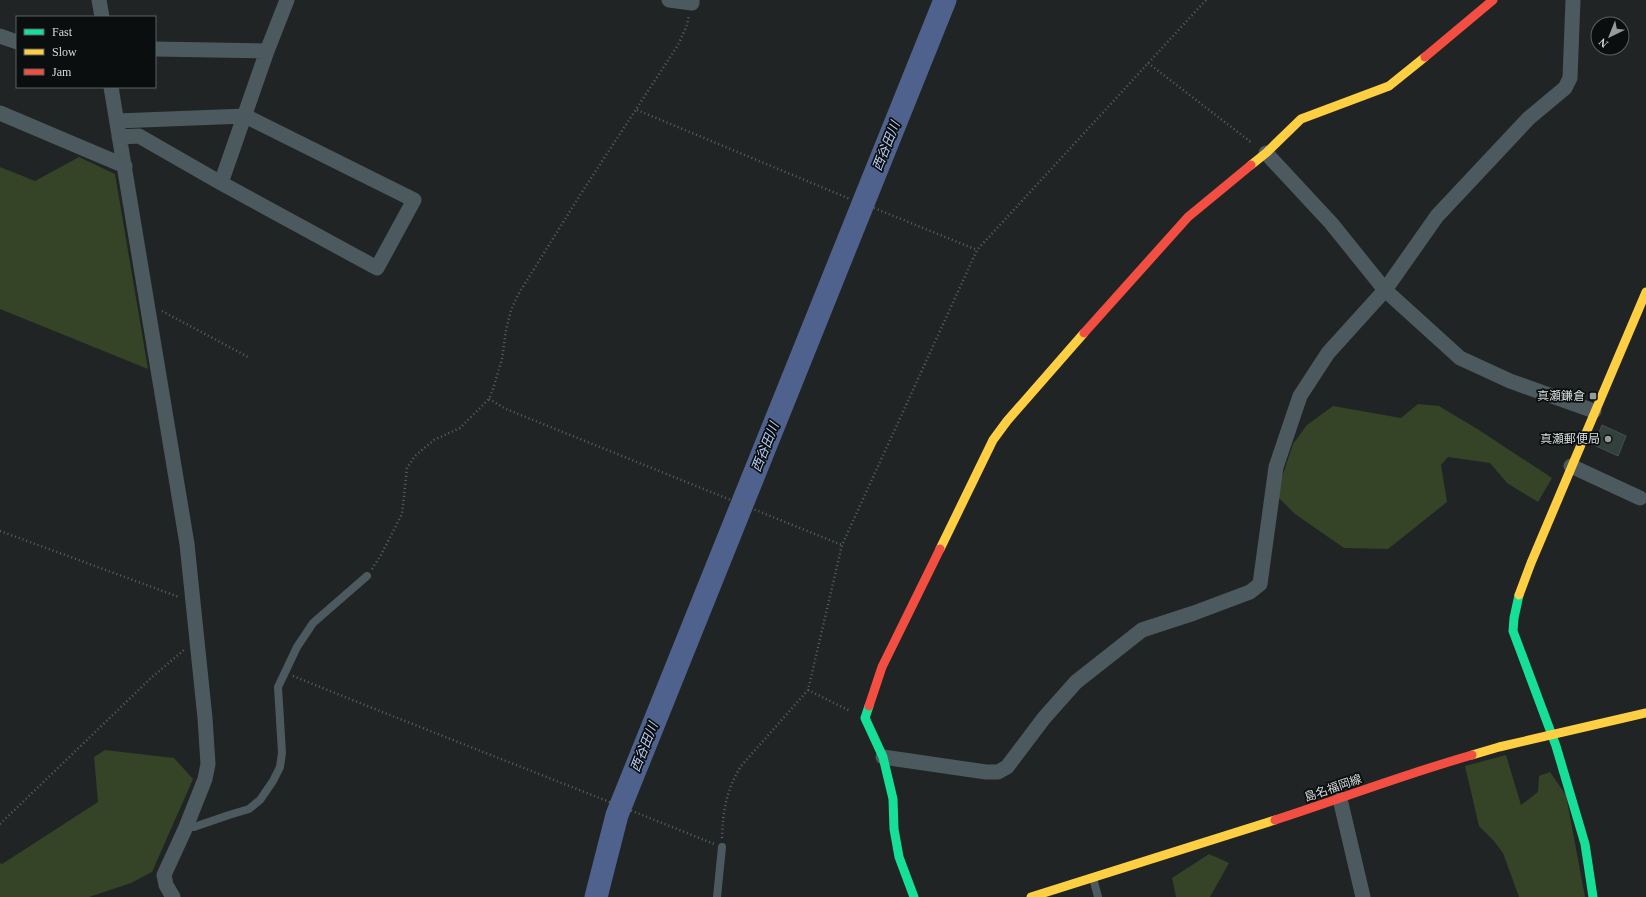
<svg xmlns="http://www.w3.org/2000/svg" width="1646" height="897" font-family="'Times New Roman','Noto Sans JP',serif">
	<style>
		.green { fill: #354327 }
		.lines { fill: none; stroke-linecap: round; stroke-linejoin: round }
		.river { stroke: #4f628d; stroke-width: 23 }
		.building { fill: #32413c; stroke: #4a4d4c }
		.path { stroke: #586165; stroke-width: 2.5; stroke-dasharray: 1 3; stroke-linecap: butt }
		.lane { stroke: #4c5a60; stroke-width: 8 }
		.street { stroke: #4c5a60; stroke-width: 15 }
		.fast { stroke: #16e098; stroke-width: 9 }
		.slow { stroke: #ffcf43; stroke-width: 9 }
		.jam { stroke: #f24e42; stroke-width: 9 }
		.poi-dot { fill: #969a9a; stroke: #0b0e0e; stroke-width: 1.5 }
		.labels { text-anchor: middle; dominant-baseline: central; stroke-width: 3.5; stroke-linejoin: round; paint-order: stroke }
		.poi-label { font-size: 12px; fill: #d5dada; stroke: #0b0e0e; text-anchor: end }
		.street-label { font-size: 12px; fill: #d5dada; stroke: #0b0e0e }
		.water-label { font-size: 13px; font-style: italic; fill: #b9cdf9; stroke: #0b0e0e }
	</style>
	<rect width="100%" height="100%" fill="#202424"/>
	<path class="green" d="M79 157 115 174 148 369 0 309V167L35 181Z
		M1418 404 1439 406 1479 430 1552 478 1538 502 1507 483 1490 463 1448 457 1441 465 1447 502 1388 549 1344 548 1295 514 1276 495 1293 444 1307 425 1333 406 1401 418Z
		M105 750 174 758 193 779 152 872 131 883 89 897H0V863L2 864 98 802 94 757Z
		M1506 755 1521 805 1538 792 1539 776 1550 772 1566 795 1585 897H1519L1503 853 1493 840 1479 826 1465 766Z
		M1209 854 1229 863 1210 897H1176L1172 878Z"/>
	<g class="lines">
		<path class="river" d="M596 897 617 815 945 0"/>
	</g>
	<path class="building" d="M1602 425 1626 436 1618 456 1594 445Z"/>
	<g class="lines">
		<path class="path" d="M1148 63 1252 143
			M637 110 850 199
			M874 208 977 250
			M162 311 248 357
			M489 399 506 409 842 545
			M0 531 179 597
			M372 569 381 555 402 514 407 468 415 456 434 440 460 428 489 399 493 389 502 359 506 330 511 310 519 293 582 192 678 45 687 25 689 15
			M293 676C433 733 574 787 714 844
			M808 690 850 711
			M0 824 152 677 184 650
			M722 838C723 810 726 791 741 766L808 690 842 545 977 250 1206 0"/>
		<path class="lane" d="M186 827H194L229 815 249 809 260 800 273 781 280 767 282 753 278 687 297 647 313 623 367 576
			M1093 878 1098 897
			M717 897 722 847"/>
		<path class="street" d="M99 0 102 17
			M669 0 692 3V0
			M0 36 17 42
			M155 49 267 51
			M111 87 187 544 205 718 208 764 205 779 186 827 164 875 166 885 173 897
			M0 113 125 166
			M117 121 245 116 414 200 377 268 221 183 139 136 119 137
			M1266 153 1331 223 1385 290 1460 358 1510 381 1594 411
			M221 183 267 51 287 0
			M1571 466 1640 498
			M883 757 986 772H998L1007 767 1044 718 1076 682 1142 630 1194 613 1250 592 1260 584 1276 467 1300 396 1328 353 1385 290 1437 216 1529 118 1565 88 1570 78 1573 0
			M1340 799 1363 897"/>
		<path class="fast" d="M1519 595 1514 618 1513 631 1556 746 1585 844 1593 897
			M869 706 865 718 883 757 893 799 894 829 899 857 914 897"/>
		<path class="slow" d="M1251 165 1266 153 1301 119 1389 86 1425 57
			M940 549 993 440 1007 421 1084 333
			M1519 595 1531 563 1572 466 1646 292
			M1472 755 1499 747 1646 713
			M1031 897 1275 820"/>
		<path class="jam" d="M1425 57 1493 0
			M1084 333 1188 217 1251 165
			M869 706 882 667 940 549
			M1275 820C1340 799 1405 774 1472 755"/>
	</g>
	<g class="poi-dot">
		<rect x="1589" y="392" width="8" height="8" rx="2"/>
		<circle cx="1608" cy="439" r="4"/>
	</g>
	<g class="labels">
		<g class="poi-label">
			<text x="1585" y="396">真瀬鎌倉</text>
			<text x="1600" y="439">真瀬郵便局</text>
		</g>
		<g class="street-label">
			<text transform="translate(1333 788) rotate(-19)">島名福岡線</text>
		</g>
		<g class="water-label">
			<text transform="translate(886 146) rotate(-68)">西谷田川</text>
			<text transform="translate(765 447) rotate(-68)">西谷田川</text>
			<text transform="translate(644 747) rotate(-68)">西谷田川</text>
		</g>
	</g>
	<rect x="16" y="16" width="140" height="72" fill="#0b0e0e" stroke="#5c6060"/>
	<rect x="24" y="29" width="20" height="6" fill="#16e098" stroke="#5c6060"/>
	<text x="52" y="36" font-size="12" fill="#d5dada">Fast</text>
	<rect x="24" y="49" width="20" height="6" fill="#ffcf43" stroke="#5c6060"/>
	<text x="52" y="56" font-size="12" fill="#d5dada">Slow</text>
	<rect x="24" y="69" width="20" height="6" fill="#f24e42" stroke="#5c6060"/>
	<text x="52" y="76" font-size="12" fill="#d5dada">Jam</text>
	<g transform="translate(1610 36) rotate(223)"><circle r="19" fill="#0b0e0e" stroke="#5c6060"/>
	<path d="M0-3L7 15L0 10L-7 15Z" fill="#969a9a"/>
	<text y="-6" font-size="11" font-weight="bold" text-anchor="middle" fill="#d5dada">N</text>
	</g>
</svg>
